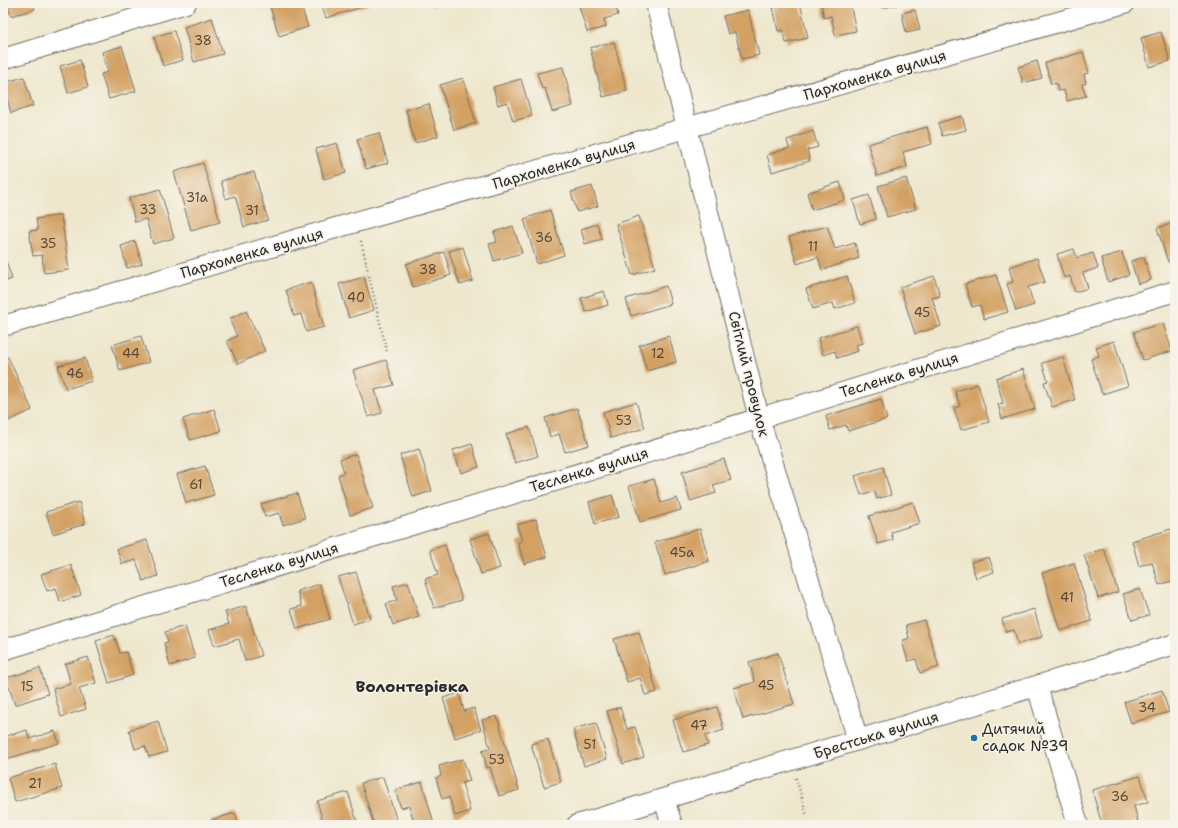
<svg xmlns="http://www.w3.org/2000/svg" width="1178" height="828" font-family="'Shantell Sans',sans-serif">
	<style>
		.building { fill: #d3a164 }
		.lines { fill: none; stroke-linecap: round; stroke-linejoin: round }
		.street-casing { stroke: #6f6d64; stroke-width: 22 }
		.path { stroke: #6f6d64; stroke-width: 2.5; stroke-dasharray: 1 3; stroke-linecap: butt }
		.street { stroke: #fff; stroke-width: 20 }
		.poi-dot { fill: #1f6fb2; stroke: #f7f3e8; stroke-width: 1.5 }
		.labels { text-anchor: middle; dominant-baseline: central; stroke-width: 3; stroke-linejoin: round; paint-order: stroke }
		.number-label { font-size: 13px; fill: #554839 }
		.street-label { font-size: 15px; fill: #2b2b2b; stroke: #f7f3e8 }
		.poi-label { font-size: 15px; fill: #2b2b2b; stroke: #f7f3e8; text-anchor: start }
		.neighbourhood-label { font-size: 16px; font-weight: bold; fill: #2b2b2b; stroke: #f7f3e8 }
	</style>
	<rect width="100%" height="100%" fill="#f7f3e8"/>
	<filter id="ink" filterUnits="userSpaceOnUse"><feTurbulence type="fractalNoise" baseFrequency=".025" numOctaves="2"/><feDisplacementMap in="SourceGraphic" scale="8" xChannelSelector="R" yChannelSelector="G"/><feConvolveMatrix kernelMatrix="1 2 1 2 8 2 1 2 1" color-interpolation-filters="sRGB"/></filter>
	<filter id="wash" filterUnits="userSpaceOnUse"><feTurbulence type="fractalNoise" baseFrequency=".012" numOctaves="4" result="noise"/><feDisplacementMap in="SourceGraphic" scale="16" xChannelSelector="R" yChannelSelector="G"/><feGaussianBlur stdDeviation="0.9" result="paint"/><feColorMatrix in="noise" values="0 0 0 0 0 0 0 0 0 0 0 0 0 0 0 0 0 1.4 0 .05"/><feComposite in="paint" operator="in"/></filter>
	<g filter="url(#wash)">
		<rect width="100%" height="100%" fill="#eee7cd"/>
		<g id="blocks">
			<path class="building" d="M7 3H33L35 9 11 16Z
				M269 3H300L308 27 279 36Z
				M335 3H368L369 5 326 18 322 7Z
				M431 3H443L432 7Z
				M578 3H615L618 15 604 19 606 27 587 32Z
				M800 3 808 38 786 43 783 30 778 31 773 8Z
				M821 3H850L856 31 835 35 831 16 824 18Z
				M881 3H900L901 4 882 8Z
				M748 10 759 55 742 59 735 32 728 34 723 16Z
				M915 10 920 30 906 33 902 13Z
				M212 18 223 54 194 62 184 27Z
				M174 31 183 60 163 66 154 37Z
				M1161 32 1170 61 1149 67 1141 38Z
				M614 42 627 91 603 97 590 48Z
				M122 46 136 91 109 99 101 74 108 72 102 52Z
				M1083 52 1089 73 1084 74 1086 83 1082 84 1086 96 1067 101 1064 90 1058 91 1056 83 1051 84 1045 63Z
				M80 60 88 87 68 93 60 66Z
				M1037 61 1042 78 1023 83 1018 67Z
				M563 67 573 106 552 112 545 88 542 89 537 73Z
				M24 77 33 106 11 113 3 83Z
				M463 78 476 123 454 130 440 85Z
				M521 79 532 116 513 121 507 102 498 105 493 87Z
				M429 104 438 136 415 143 406 110Z
				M962 116 966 130 942 136 938 123Z
				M927 127 932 144 903 152 907 167 877 176 868 144Z
				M813 131 818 147 807 150 810 161 772 172 767 155 789 148 787 140Z
				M379 133 388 163 366 169 357 139Z
				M337 143 346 173 324 179 316 149Z
				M203 163 220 222 191 230 174 172Z
				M254 172 268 220 244 227 235 196 226 199 221 181Z
				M906 178 916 209 887 217 878 186Z
				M840 182 845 200 812 210 807 193Z
				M592 186 598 206 577 212 571 192Z
				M160 189 174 238 153 244 146 219 135 222 129 198Z
				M869 195 876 219 860 224 853 200Z
				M550 210 564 255 537 264 524 219Z
				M61 215 69 270 44 273 42 255 33 256 29 231 38 230 36 219Z
				M639 216 655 268 632 275 616 224Z
				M1175 223V259L1168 262 1157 228Z
				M597 224 602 239 585 244 581 229Z
				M513 226 522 253 494 261 489 244 497 242 494 232Z
				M827 226 835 249 855 243 859 258 822 270 818 257 797 264 789 237Z
				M135 241 142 264 127 268 121 246Z
				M463 247 473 281 460 285 449 251Z
				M1074 249 1077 258 1093 253 1098 268 1083 273 1088 288 1075 292 1070 276 1064 278 1057 254Z
				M3 252 12 279 3 282Z
				M444 252 451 275 413 287 406 264Z
				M1122 252 1129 275 1108 282 1101 258Z
				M1144 257 1151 280 1138 284 1131 261Z
				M1037 258 1045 282 1028 287 1034 305 1016 311 1007 284 1013 282 1009 267Z
				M996 275 1008 312 984 319 980 305 972 307 965 284Z
				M847 276 855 303 835 309 833 303 813 309 806 289Z
				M934 276 940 296 932 298 941 326 915 334 900 287Z
				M364 277 374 310 349 318 339 284Z
				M311 282 324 327 306 332 301 314 294 316 286 290Z
				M666 286 671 304 631 316 626 299Z
				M604 291 608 305 586 312 581 298Z
				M246 311 265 351 238 364 227 341 237 336 229 319Z
				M1163 323 1172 351 1143 360 1134 332Z
				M857 326 862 343 856 345 858 351 837 358 835 351 823 355 818 338Z
				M141 336 149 362 120 371 112 345Z
				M669 336 676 362 647 371 639 345Z
				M1114 341 1128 386 1102 394 1091 359 1099 356 1096 347Z
				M8 357 32 410 4 423 3 359Z
				M1063 357 1075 400 1052 407 1044 382 1048 381 1042 363Z
				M85 358 92 381 66 389 58 366Z
				M386 360 394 385 375 390 382 413 368 417 353 370Z
				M1023 369 1035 409 1002 419 998 404 1003 403 996 378Z
				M978 384 989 422 961 430 954 408 960 406 955 391Z
				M881 399 887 419 848 431 846 425 830 430 826 416Z
				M636 402 645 428 611 438 603 412Z
				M577 408 589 445 565 452 559 434 550 437 545 418Z
				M214 409 221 431 190 440 183 419Z
				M529 427 538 456 515 463 506 434Z
				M472 444 479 467 461 473 453 450Z
				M419 449 432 491 413 497 400 455Z
				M356 454 373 508 350 515 338 475 344 473 340 459Z
				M724 459 731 480 713 485 716 493 690 501 682 472Z
				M205 466 214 495 186 503 177 474Z
				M883 467 891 495 877 499 874 491 861 495 855 476Z
				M654 479 661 503 677 498 681 510 640 522 629 486Z
				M297 493 305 518 283 525 279 513 265 517 261 504Z
				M612 495 619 517 595 524 589 502Z
				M79 502 85 524 53 534 46 512Z
				M913 502 920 523 891 532 893 540 878 544 869 516Z
				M536 519 547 557 524 564 518 542 522 541 517 525Z
				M700 529 709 561 665 575 655 542Z
				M1171 529 1175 542V580L1159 585 1152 562 1139 566 1132 541Z
				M489 533 500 568 481 574 470 539Z
				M147 540 158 576 143 581 136 560 122 564 117 549Z
				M445 545 462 600 434 608 425 579 438 575 430 550Z
				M1104 549 1118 592 1098 598 1084 555Z
				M989 557 994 572 976 578 971 562Z
				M1074 563 1092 621 1060 631 1042 573Z
				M71 565 81 595 60 602 56 588 47 591 41 574Z
				M356 572 370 619 353 624 338 577Z
				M408 582 419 617 393 625 386 604 397 600 393 586Z
				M320 584 330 619 297 629 291 609 302 606 297 591Z
				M1140 589 1149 615 1132 620 1123 594Z
				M246 606 261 656 245 661 239 639 214 646 209 630 229 624 225 612Z
				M1034 609 1042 637 1018 644 1014 630 1006 632 1002 619Z
				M924 620 939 667 920 673 916 659 908 661 902 641 909 638 906 625Z
				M185 626 195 658 170 666 164 643 168 642 165 632Z
				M639 632 657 692 645 695 640 678 627 682 614 639Z
				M114 635 120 653 126 652 133 675 109 683 96 641Z
				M778 653 794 704 743 719 734 688 755 682 749 662Z
				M88 657 96 683 79 688 86 709 61 717 53 689 71 684 65 664Z
				M40 668 48 694 15 705 6 678Z
				M1162 690 1169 712 1131 723 1124 702Z
				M459 693 464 711 474 708 481 730 455 738 443 698Z
				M620 707 627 729 635 727 644 757 623 764 607 711Z
				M717 707 724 730 705 736 708 745 683 752 673 720Z
				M497 716 519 790 499 796 490 767 487 768 482 750 490 748 482 720Z
				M158 721 167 752 149 757 145 746 135 749 129 730Z
				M596 723 607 759 584 766 573 729Z
				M27 730 29 739 55 731 59 743 3 760V737Z
				M548 739 561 782 544 787 531 744Z
				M463 759 470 781 462 783 470 811 455 816 449 797 442 799 436 778 441 776 439 766Z
				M55 764 62 788 15 802 8 778Z
				M1140 776 1148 802 1134 806 1138 821 1125 825H1102L1092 790Z
				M383 777 398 825H374L361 783Z
				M422 782 434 824 430 825H415L409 806 401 808 395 790Z
				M348 792 358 825H324L317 801Z
				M235 813 239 825H212L211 820Z
				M164 821 165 825H153Z"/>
		</g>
	</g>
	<g filter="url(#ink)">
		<use href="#blocks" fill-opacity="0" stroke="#6f6d64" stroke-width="1"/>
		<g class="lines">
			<g class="street-casing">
				<path id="street" d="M656 3 759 418 858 740
					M3 59 186 3
					M3 326 356 222 1125 3
					M3 650 1175 291
					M1037 686 1078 825
					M664 799 672 825
					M577 825 1175 644"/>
			</g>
			<path class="path" d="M361 241 387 353
				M796 778 807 816"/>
			<use href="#street" class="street"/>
		</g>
	</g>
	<circle class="poi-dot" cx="974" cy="738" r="4"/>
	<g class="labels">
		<g class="number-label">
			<text x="203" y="40">38</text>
			<text x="197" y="197">31а</text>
			<text x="148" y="209">33</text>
			<text x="252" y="210">31</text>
			<text x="544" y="237">36</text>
			<text x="48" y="243">35</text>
			<text x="813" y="246">11</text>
			<text x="428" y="269">38</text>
			<text x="356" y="297">40</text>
			<text x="922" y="312">45</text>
			<text x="131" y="353">44</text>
			<text x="658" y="353">12</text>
			<text x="75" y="373">46</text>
			<text x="624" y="420">53</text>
			<text x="196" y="484">61</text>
			<text x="682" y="552">45а</text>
			<text x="1067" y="597">41</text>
			<text x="766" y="685">45</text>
			<text x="27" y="686">15</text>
			<text x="1147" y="707">34</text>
			<text x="699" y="725">47</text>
			<text x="590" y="744">51</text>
			<text x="497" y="759">53</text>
			<text x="35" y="783">21</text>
			<text x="1120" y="796">36</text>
		</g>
		<g class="street-label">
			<text transform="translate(875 75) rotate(-16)">Пархоменка вулиця</text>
			<text transform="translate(564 164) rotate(-16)">Пархоменка вулиця</text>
			<text transform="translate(252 253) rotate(-16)">Пархоменка вулиця</text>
			<text transform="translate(749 374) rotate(76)">Світлий провулок</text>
			<text transform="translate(899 375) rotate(-17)">Тесленка вулиця</text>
			<text transform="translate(589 470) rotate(-17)">Тесленка вулиця</text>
			<text transform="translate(279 565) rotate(-17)">Тесленка вулиця</text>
			<text transform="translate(876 735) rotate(-17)">Брестська вулиця</text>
		</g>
		<g class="poi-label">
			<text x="982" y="729">Дитячий<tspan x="982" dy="17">садок №39</tspan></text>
		</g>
		<g class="neighbourhood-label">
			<text x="412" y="686">Волонтерівка</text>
		</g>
	</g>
	<rect width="1178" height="828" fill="none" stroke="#f7f3e8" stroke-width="16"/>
</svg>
